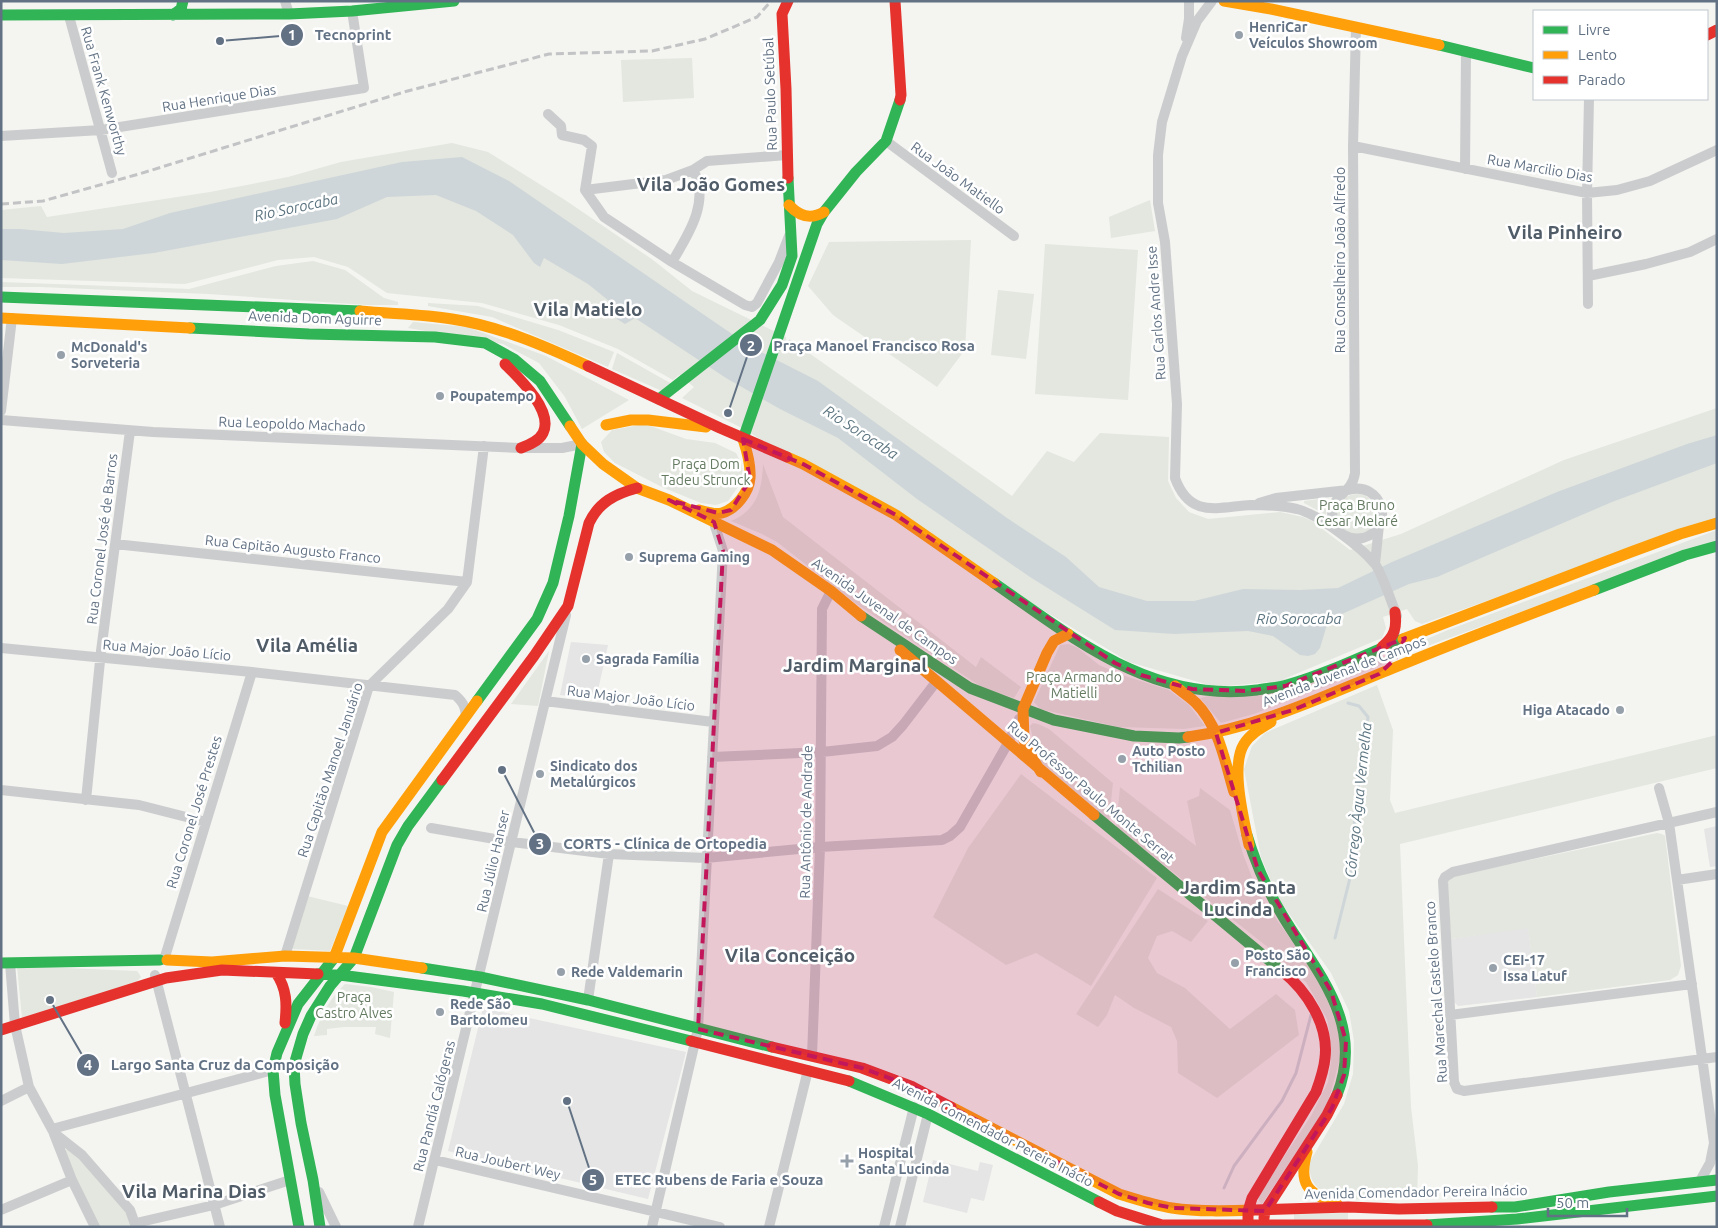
<svg xmlns="http://www.w3.org/2000/svg" width="1718" height="1228" font-family="Ubuntu,sans-serif">
<style>
.built{fill:#e4e5e4}
.green{fill:#e3e7df}
.water{fill:#cfd6d9}
.lines{fill:none;stroke-linecap:round;stroke-linejoin:round}
.stream{stroke:#cfd6d9;stroke-width:3}
.street{stroke:#cbcccd;stroke-width:10}
.fast{stroke:#30b455;stroke-width:11}
.slow{stroke:#ff9f0a;stroke-width:11}
.jam{stroke:#e5322d;stroke-width:11}
.rail{stroke:#c2c3c4;stroke-width:3;stroke-dasharray:8 4;stroke-linecap:butt}
.marked{fill:#c2185b;fill-opacity:0.2;stroke:#c2185b;stroke-width:4;stroke-dasharray:10 6;stroke-linejoin:round}
.poi-dot{fill:#95a0aa;stroke:#fff;stroke-width:2}
.labels{text-anchor:middle;dominant-baseline:central;stroke-width:5;stroke-linejoin:round;paint-order:stroke}
.poi-label{font-size:14px;font-weight:bold;fill:#627284;stroke:#fff;text-anchor:start}
.street-label{font-size:14px;fill:#627284;stroke:#fff}
.park-label{font-size:14px;fill:#647a61;stroke:#fff}
.water-label{font-size:15px;font-style:italic;fill:#5d7581;stroke:#fff}
.district-label{font-size:19px;font-weight:bold;fill:#505c68;stroke:#fff}
.leader{fill:none;stroke:#627284;stroke-width:2}
.callout-dot{fill:#627284;stroke:#fff;stroke-width:2}
.mark-label{font-size:15px;text-anchor:middle;font-weight:bold;fill:#fff}
.callout-label{font-size:15px;text-anchor:middle;font-weight:bold;fill:#627284;stroke:#fff;stroke-width:5;stroke-linejoin:round;paint-order:stroke}
</style>
<rect width="100%" height="100%" fill="#f4f4f1"/>
<!-- built -->
<path class="built" d="M571,642L608,645L596,699L560,695Z
M1717,826V866L1710,867L1704,829Z
M1528,927L1537,997L1458,1006L1454,1002L1451,939Z
M483,1008L686,1052L648,1199L448,1151Z
M933,1160L978,1171L980,1162L993,1165L984,1201L971,1198L967,1213L923,1202Z"/>
<!-- green -->
<path class="green" d="M692,58L694,98L623,102L621,60Z
M452,143L488,152L565,200L653,260L692,291L786,337L787,346L789,339L1012,496L1047,451L1074,462L1100,433L1169,437L1168,481L1176,498L1189,512L1208,519L1280,512L1303,517L1312,521L1350,550L1401,534L1564,460L1717,408V518L1422,624L1415,621L1407,609L1383,617L1386,628L1382,638L1279,681L1216,687L1129,662L742,428L682,398L694,387L679,375L673,380L618,349L559,325L482,303L387,293L348,267L314,257L278,260L185,284L1,278V210L41,206L47,217L210,192L288,177L341,162Z
M1150,200L1155,231L1111,238L1109,217Z
M971,240L965,350L937,387L833,315L808,286L829,242Z
M1045,244L1138,250L1128,400L1035,394Z
M313,261L345,270L384,298L398,302V305H367L209,294L40,287H1V282L189,289L276,266Z
M998,290L1034,294L1026,359L991,355Z
M428,303L478,306L558,330L614,352L608,367L492,317L428,306Z
M413,322L467,327L546,356L629,400L582,429L565,397L539,363L503,344L408,328Z
M617,353L672,384L662,391L612,369Z
M645,424L686,439L715,443L736,453L742,465L743,480L728,501L716,505L701,503L664,488L615,463L604,452L601,442L612,430Z
M763,464L783,517L976,667L981,657L1021,687L1014,698L983,688L855,603L777,542L762,534L731,521C757,510 762,490 763,464Z
M1337 514a20 20 0 1 1 40 0a20 20 0 1 1-40 0Z
M1327,498L1326,515L1304,503V501Z
M1717,530V540L1400,656L1403,649L1448,630Z
M1069,644L1078,648L1099,665L1122,675L1169,690L1189,705L1205,726L1184,729L1118,727L1040,709L1034,702L1060,645Z
M549,651L538,706L511,704Z
M1387,656V659L1383,664L1374,668L1254,714L1221,723L1200,698Z
M1377,685L1393,730L1390,800L1395,813L1717,735V768L1400,844L1411,1107L1418,1166L1417,1198C1393,1199 1335,1205 1318,1188C1311,1181 1309,1172 1309,1163L1344,1104L1353,1074L1354,1041L1349,1011L1331,973L1278,898L1261,857L1244,769L1252,746L1265,733Z
M1033,723L1038,724L1049,729L1113,783L1109,821L1038,760L1030,726Z
M1021,774L1157,878L1091,986L1036,953L1006,965L933,917L968,848Z
M1120,787L1196,846L1187,801L1199,796L1200,788L1230,810L1243,854L1258,893L1296,947L1324,991L1341,1037L1340,1059L1327,1106L1262,1204L1259,1201L1258,1196L1311,1116L1328,1082L1331,1061V1041L1327,1019L1306,982L1265,945L1116,827Z
M1657,833L1662,834L1665,836L1681,966L1678,975L1670,980L1537,997L1528,928L1451,939L1447,885L1448,881L1454,876Z
M1158,889L1208,921L1191,942L1172,931L1157,936L1148,958L1157,973L1185,988L1230,1029L1276,994L1295,1010L1299,1035L1217,1098L1178,1073L1177,1041L1171,1027L1134,1008L1115,995L1107,1015L1098,1027L1076,1014Z
M307,896L348,906L330,951L293,949L292,946Z
M17,966L137,971L141,977L136,982L22,1018Z
M345,984L371,987L394,992L390,1038L375,1034L376,1027H344L327,1029V1035L314,1036C320,1017 330,998 345,984Z
M70,1149L128,1212L132,1227H99L64,1150Z
M1348,1213V1220H1294V1214Z"/>
<!-- water -->
<path class="water" d="M462,157L509,181L751,347L818,381L1007,518L1066,557L1099,587L1147,601H1194L1243,589L1300,590L1338,588L1392,562L1557,492L1687,444L1717,435V463L1612,502L1437,577L1409,584L1333,618L1326,628L1320,648L1315,654L1308,656L1300,655L1273,636L1248,631L1174,634L1115,630L1030,577L917,499L838,438L780,409L726,378L635,318L625,324L617,319L614,305L588,284L544,258L540,267L534,263L513,235L476,211L436,195L387,197L337,219L154,253L62,264L1,260V229H20L64,233L123,229L170,213L402,162Z"/>
<g class="lines">
<!-- stream -->
<path class="stream" d="M1335,938L1352,870L1355,810L1368,717L1359,706L1348,703
M1224,1188L1234,1166L1282,1101L1296,1073L1311,1015"/>
<!-- street -->
<path class="street" d="M285,1L289,14
M1212,1L1197,21L1182,56L1162,122L1158,155V203L1165,242L1177,404L1175,478C1190,519 1218,507 1251,505C1266,505 1283,506 1297,509C1318,514 1361,547 1375,564C1382,573 1392,604 1397,616
M69,16L112,173
M1186,38L1189,19V1
M548,114L561,126L562,135L584,140L592,146L585,190
M1,136L101,130L364,88L352,11
M886,141L1014,236
M1353,146L1587,193L1617,190L1650,181L1717,150
M1465,169L1466,51
M585,190L604,217L672,262L745,305L752,307L757,303L779,262L789,236
M585,190L666,180L693,170L707,161L787,155
M672,262C688,235 711,201 693,170
M1588,276L1646,264L1690,252L1717,239
M1588,304L1587,193L1589,99
M1,411L12,318
M1,420L153,432L521,448H562L582,444
M1259,503L1276,498L1348,490C1383,480 1396,529 1363,538C1357,539 1349,538 1344,535C1336,531 1332,520 1332,512C1334,493 1352,494 1355,473L1353,146L1356,28
M115,544L467,582
M1375,564L1379,525
M1,648L252,672L455,695C463,702 465,706 466,716
M545,701L713,722
M712,757L822,752L877,746L892,737L903,725L936,682
M1659,788L1669,823L1714,1143
M1,790L139,805L206,822
M86,800L101,651L130,431
M1717,812L1453,872L1445,877L1443,881L1454,1082L1457,1089L1464,1091L1717,1057
M431,828L512,842L609,854L706,858L820,847L942,840L950,836L960,827L1008,743L1019,719
M1677,880L1717,874
M285,956L369,686L448,609L467,582L484,446
M164,960L252,672
M10,963L15,1025L29,1087L54,1133L82,1155L130,1210L136,1227
M155,975L220,1227
M588,1000L609,854
M1450,1015L1692,984
M812,1056L820,847L822,609L831,591
M1,1101L29,1087
M52,1129L273,1070
M54,1134L72,1180L95,1227
M435,1160L720,1227
M1700,1181L1710,1163L1714,1143L1716,1148
M319,1192L336,1227
M1,1210L72,1180
M136,1223L214,1205L290,1180
M418,1227L566,615
M652,1227L698,1029L723,551L714,523
M769,1227L808,1070
M884,1227L914,1107
M900,1227L928,1114"/>
<!-- fast -->
<path class="fast" d="M1,15L289,14L352,11L454,1
M173,15L181,9L183,1
M1439,45L1534,68
M1,297L360,311
M190,328L309,334L435,337L485,343L514,359L540,381L570,426
M659,399L760,320L782,285L792,256L788,178
M743,439L817,224L824,212L856,172L886,141L900,100
M994,583C1075,639 1151,703 1257,690C1266,688 1277,688 1287,685C1326,674 1365,655 1403,639
M1594,590L1685,555L1717,546
M861,616L970,688L1054,720L1134,736L1179,738L1188,737
M477,701L537,619L553,583L569,516L582,444
M1094,815L1282,971
M1247,835C1256,865 1268,892 1284,918C1318,974 1365,1024 1337,1095
M1,963L160,960
M422,968L480,977L588,1000L772,1047
M318,974L340,975L463,991L542,1004L691,1041
M849,1081L928,1114L1099,1202
M1492,1207H1515L1609,1192L1717,1180
M1427,1225L1517,1219L1717,1196
M299,1227L275,1095L273,1070L277,1053L298,1004L334,958
M320,1227L313,1180L301,1123L295,1084L294,1065L303,1034L311,1016L330,986L354,958L397,845L408,826L442,780"/>
<!-- slow -->
<path class="slow" d="M1224,1L1271,9L1439,45
M789,205C799,216 810,220 824,212
M360,311C390,314 422,314 452,319C499,326 545,346 588,366
M1,318L190,328
M606,425L631,420H648L706,427
M570,426L582,444L603,464L637,488L669,500L772,550L831,591L861,616
M787,457L803,464L896,515L994,583
M699,510C706,512 715,515 722,513C736,509 749,492 750,478C751,465 747,451 743,439
M1403,639L1631,552L1680,534L1717,523
M900,650L1094,815
M1175,686C1182,692 1190,697 1196,703C1219,726 1225,762 1234,792
M1188,737C1262,727 1328,694 1396,667C1461,640 1528,615 1594,590
M1041,772L1028,751L1024,740L1023,709L1047,653L1054,641L1068,634
M1249,845C1244,820 1230,766 1244,744C1250,734 1261,728 1271,722
M334,958L382,832L477,701
M167,960L212,962L285,956L354,958L422,968
M951,1107L1119,1194C1136,1199 1154,1205 1172,1208C1198,1212 1227,1211 1253,1210
M1307,1152C1298,1183 1307,1194 1337,1204"/>
<!-- jam -->
<path class="jam" d="M895,1L901,95L900,100
M1707,35L1717,30
M788,178L786,89L782,14L788,1
M505,364C519,378 554,411 543,433C539,441 529,445 521,448
M588,366L720,428L787,457
M1382,647C1395,636 1397,628 1395,612
M442,780L534,656L568,606L589,523C599,502 615,494 637,488
M276,973C287,989 287,1004 285,1023
M1,1030L166,978L222,970L318,974
M691,1041L849,1081
M772,1047L862,1068L913,1087L951,1107
M1099,1202L1117,1211L1162,1225H1427
M1253,1210L1348,1207L1399,1209L1492,1207
M1264,1218L1265,1211L1327,1115L1337,1095
M1248,1219V1211L1252,1198L1316,1092C1320,1081 1324,1070 1325,1058C1329,1025 1307,991 1282,971"/>
<!-- rail -->
<path class="rail" d="M1,204L43,201L139,174L404,92L549,54L652,51L705,39L757,17L771,1"/>
</g>
<!-- marked area -->
<path class="marked" d="M743,439L803,464L896,515L1115,663L1141,675L1192,689L1246,691L1285,686L1405,638L1395,659L1379,674L1293,710L1216,733L1258,870L1331,991L1346,1041L1344,1075L1332,1108L1265,1211L1173,1208L1148,1203L1119,1194L913,1087L862,1068L698,1029L723,551L714,522L669,500L718,513L731,510L750,480Z"/>
<!-- markers -->
<g class="poi-dot">
<circle cx="1239" cy="35" r="5"/>
<circle cx="61" cy="355" r="5"/>
<circle cx="440" cy="396" r="5"/>
<circle cx="629" cy="557" r="5"/>
<circle cx="586" cy="659" r="5"/>
<circle cx="1620" cy="710" r="5"/>
<circle cx="1122" cy="759" r="5"/>
<circle cx="540" cy="774" r="5"/>
<circle cx="1235" cy="963" r="5"/>
<circle cx="1493" cy="968" r="5"/>
<circle cx="561" cy="972" r="5"/>
<circle cx="440" cy="1012" r="5"/>
<path d="M844.5 1153.5h5v5h5v5h-5v5h-5v-5h-5v-5h5z"/>
</g>
<g class="labels">
<!-- poi labels -->
<g class="poi-label">
<text x="1249" y="27">HenriCar<tspan x="1249" dy="16">Veículos Showroom</tspan></text>
<text x="71" y="347">McDonald's<tspan x="71" dy="16">Sorveteria</tspan></text>
<text x="450" y="396">Poupatempo</text>
<text x="639" y="557">Suprema Gaming</text>
<text x="596" y="659">Sagrada Família</text>
<text x="1610" y="710" text-anchor="end">Higa Atacado</text>
<text x="1132" y="751">Auto Posto<tspan x="1132" dy="16">Tchilian</tspan></text>
<text x="550" y="766">Sindicato dos<tspan x="550" dy="16">Metalúrgicos</tspan></text>
<text x="1245" y="955">Posto São<tspan x="1245" dy="16">Francisco</tspan></text>
<text x="1503" y="960">CEI-17<tspan x="1503" dy="16">Issa Latuf</tspan></text>
<text x="571" y="972">Rede Valdemarin</text>
<text x="450" y="1004">Rede São<tspan x="450" dy="16">Bartolomeu</tspan></text>
<text x="858" y="1153">Hospital<tspan x="858" dy="16">Santa Lucinda</tspan></text>
</g>
<!-- street labels -->
<g class="street-label">
<text transform="translate(104 91) rotate(74)">Rua Frank Kenworthy</text>
<text transform="translate(770 94) rotate(-92)">Rua Paulo Setúbal</text>
<text transform="translate(219 98) rotate(-9)">Rua Henrique Dias</text>
<text transform="translate(1540 168) rotate(10)">Rua Marcilio Dias</text>
<text transform="translate(958 178) rotate(36)">Rua João Matiello</text>
<text transform="translate(1340 260) rotate(-90)">Rua Conselheiro João Alfredo</text>
<text transform="translate(1156 313) rotate(-94)">Rua Carlos Andre Isse</text>
<text transform="translate(315 318) rotate(2)">Avenida Dom Aguirre</text>
<text transform="translate(292 424) rotate(2)">Rua Leopoldo Machado</text>
<text transform="translate(102 539) rotate(-83)">Rua Coronel José de Barros</text>
<text transform="translate(293 549) rotate(6)">Rua Capitão Augusto Franco</text>
<text transform="translate(885 611) rotate(35)">Avenida Juvenal de Campos</text>
<text transform="translate(167 650) rotate(5)">Rua Major João Lício</text>
<text transform="translate(1344 671) rotate(-21)">Avenida Juvenal de Campos</text>
<text transform="translate(631 698) rotate(7)">Rua Major João Lício</text>
<text transform="translate(330 770) rotate(-72)">Rua Capitão Manoel Januário</text>
<text transform="translate(1091 792) rotate(40)">Rua Professor Paulo Monte Serrat</text>
<text transform="translate(194 812) rotate(-73)">Rua Coronel José Prestes</text>
<text transform="translate(806 822) rotate(-89)">Rua Antônio de Andrade</text>
<text transform="translate(493 861) rotate(-77)">Rua Júlio Hanser</text>
<text transform="translate(1436 992) rotate(-94)">Rua Marechal Castelo Branco</text>
<text transform="translate(434 1106) rotate(-76)">Rua Pandiá Calógeras</text>
<text transform="translate(993 1132) rotate(27)">Avenida Comendador Pereira Inácio</text>
<text transform="translate(508 1163) rotate(13)">Rua Joubert Wey</text>
<text transform="translate(1416 1192) rotate(-1)">Avenida Comendador Pereira Inácio</text>
</g>
<!-- park labels -->
<g class="park-label">
<text x="706" y="464">Praça Dom<tspan x="706" dy="16">Tadeu Strunck</tspan></text>
<text x="1357" y="505">Praça Bruno<tspan x="1357" dy="16">Cesar Melaré</tspan></text>
<text x="1074" y="677">Praça Armando<tspan x="1074" dy="16">Matielli</tspan></text>
<text x="354" y="997">Praça<tspan x="354" dy="16">Castro Alves</tspan></text>
</g>
<!-- water labels -->
<g class="water-label">
<text transform="translate(296 207) rotate(-12)">Rio Sorocaba</text>
<text transform="translate(861 432) rotate(33)">Rio Sorocaba</text>
<text x="1299" y="618">Rio Sorocaba</text>
<text transform="translate(1358 800) rotate(-84)">Córrego Àgua Vermelha</text>
</g>
<!-- district labels -->
<g class="district-label">
<text x="711" y="184">Vila João Gomes</text>
<text x="1565" y="232">Vila Pinheiro</text>
<text x="588" y="309">Vila Matielo</text>
<text x="307" y="645">Vila Amélia</text>
<text x="855" y="665">Jardim Marginal</text>
<text x="1238" y="887">Jardim Santa<tspan x="1238" dy="22">Lucinda</tspan></text>
<text x="790" y="955">Vila Conceição</text>
<text x="194" y="1191">Vila Marina Dias</text>
</g>
</g>
<!-- callouts -->
<path class="leader" d="M220 41L292 35M728 413L751 345M502 770L540 844M50 1000L88 1065M567 1101L593 1180"/>
<g class="callout-dot">
<circle cx="220" cy="41" r="5"/>
<circle cx="728" cy="413" r="5"/>
<circle cx="502" cy="770" r="5"/>
<circle cx="50" cy="1000" r="5"/>
<circle cx="567" cy="1101" r="5"/>
<circle cx="292" cy="35" r="12"/>
<circle cx="751" cy="345" r="12"/>
<circle cx="540" cy="844" r="12"/>
<circle cx="88" cy="1065" r="12"/>
<circle cx="593" cy="1180" r="12"/>
</g>
<g class="mark-label">
<text x="292" y="40">1</text>
<text x="751" y="351">2</text>
<text x="540" y="849">3</text>
<text x="88" y="1070">4</text>
<text x="593" y="1185">5</text>
</g>
<g class="callout-label">
<text x="353" y="40">Tecnoprint</text>
<text x="874" y="351">Praça Manoel Francisco Rosa</text>
<text x="665" y="849">CORTS - Clínica de Ortopedia</text>
<text x="225" y="1070">Largo Santa Cruz da Composição</text>
<text x="719" y="1185">ETEC Rubens de Faria e Souza</text>
</g>
<!-- border -->
<rect width="1718" height="1228" fill="none" stroke="#627284" stroke-width="5"/>
<!-- legend -->
<rect x="1533" y="10" width="175" height="90" fill="#ffffff" stroke="#c0c7ce"/>
<rect x="1543" y="26" width="25" height="8" fill="#30b455" stroke="#c0c7ce"/>
<text x="1578" y="35" font-size="15" fill="#627284">Livre</text>
<rect x="1543" y="51" width="25" height="8" fill="#ff9f0a" stroke="#c0c7ce"/>
<text x="1578" y="60" font-size="15" fill="#627284">Lento</text>
<rect x="1543" y="76" width="25" height="8" fill="#e5322d" stroke="#c0c7ce"/>
<text x="1578" y="85" font-size="15" fill="#627284">Parado</text>
<!-- scale -->
<path d="M1548 1208v8h79v-8" fill="none" stroke="#627284" stroke-width="2.5"/>
<text x="1556" y="1208" font-size="15" fill="#627284" stroke="#ffffff" stroke-width="4" paint-order="stroke">50 m</text>
</svg>
